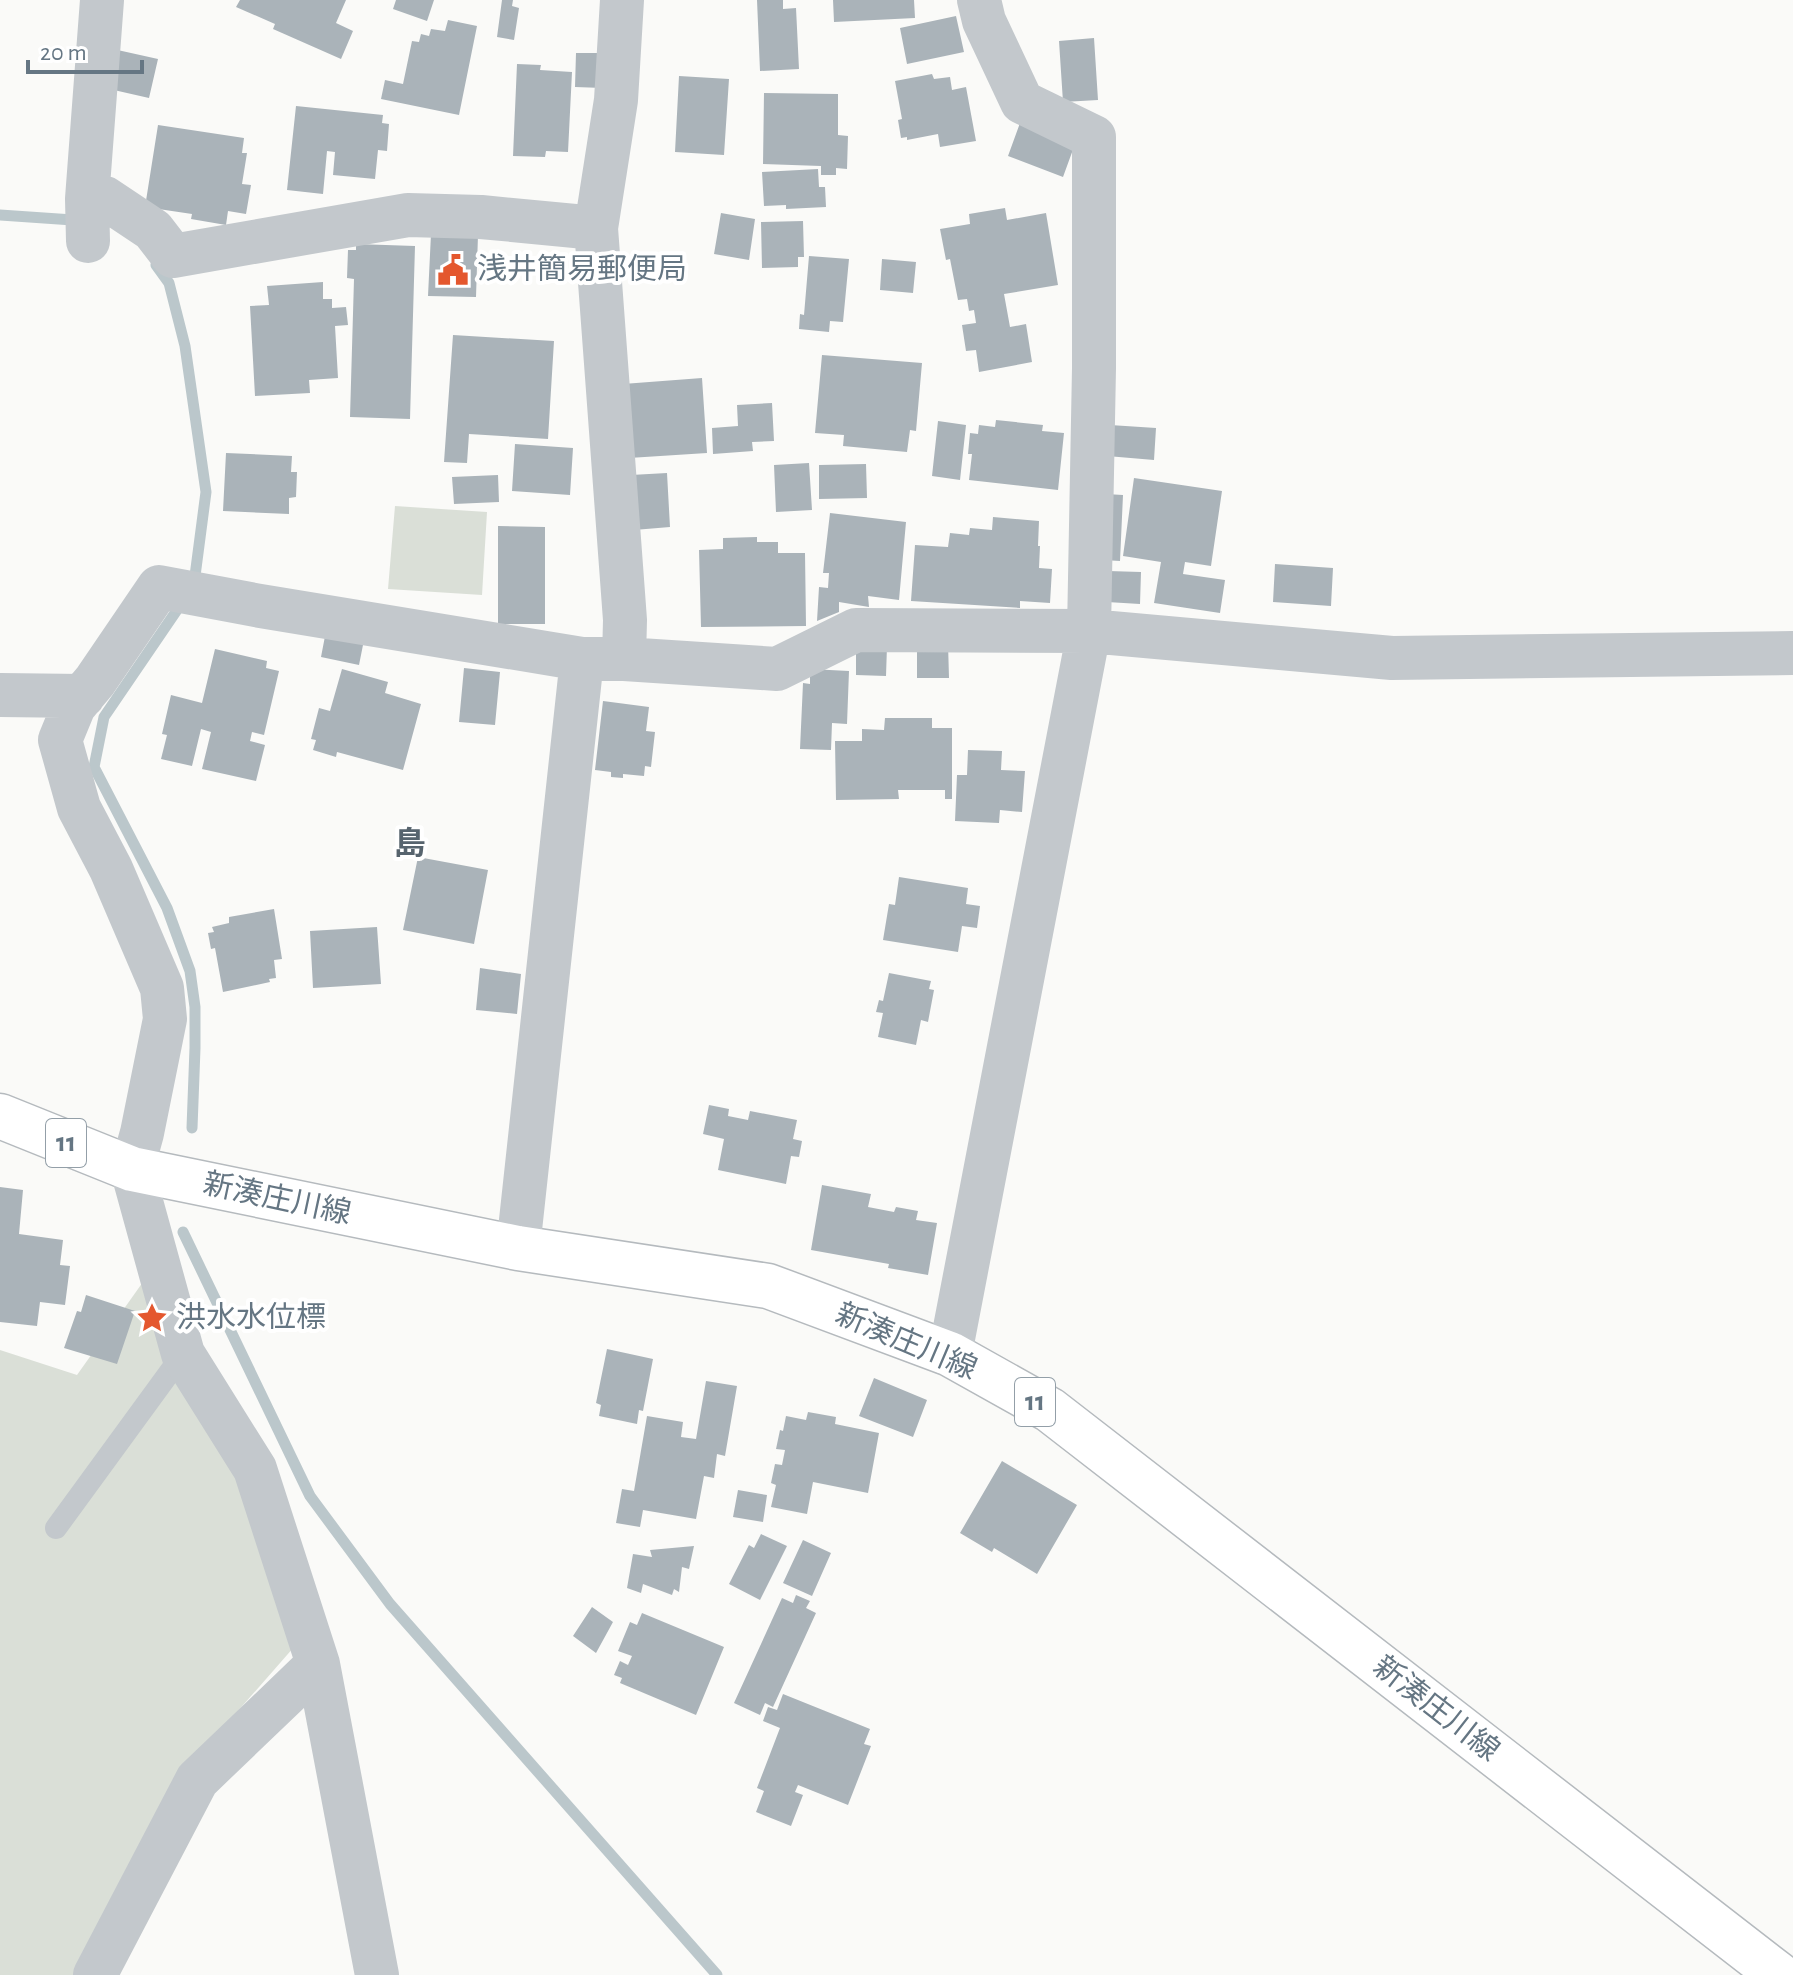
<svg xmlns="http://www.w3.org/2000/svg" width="1793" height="1975" font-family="'Alegreya Sans','Noto Sans JP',sans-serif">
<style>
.green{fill:#dadfd7}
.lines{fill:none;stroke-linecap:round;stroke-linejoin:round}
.stream{stroke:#bbc7cb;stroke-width:11}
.building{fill:#aab3b9}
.primary-casing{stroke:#b5babe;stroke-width:47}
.service{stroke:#c3c8cc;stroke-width:22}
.minor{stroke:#c3c8cc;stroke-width:44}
.primary{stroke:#fff;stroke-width:44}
.labels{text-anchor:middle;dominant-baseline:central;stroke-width:8;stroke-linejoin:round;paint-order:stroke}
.shield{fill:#fff;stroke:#939fa8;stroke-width:2}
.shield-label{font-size:28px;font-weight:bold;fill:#657683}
.poi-label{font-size:30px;fill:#657683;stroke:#fff;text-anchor:start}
.street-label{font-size:30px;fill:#657683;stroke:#fff}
.neighbourhood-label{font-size:32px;font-weight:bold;fill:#57646e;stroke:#fff}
</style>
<rect width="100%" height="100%" fill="#fafaf8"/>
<!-- green -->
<path class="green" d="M395,506L487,512L482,595L388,589Z
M155,1265L322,1615L181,1776L79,1975H0V1350L77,1375Z"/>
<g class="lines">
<!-- stream -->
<path class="stream" d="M0,215L73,220
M156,265L169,283L185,346L206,492L195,576
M177,610L104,717L94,767L167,908L190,971L195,1007V1048L192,1128
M183,1232L310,1496L390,1604L717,1975"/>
</g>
<!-- building -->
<path class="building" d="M240,0H346L336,23L353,31L341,59L273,29L275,24L236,7Z
M396,0H434L427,21L393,9Z
M502,0H513L512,6L519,8L514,40L497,37Z
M757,0H783V9L796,8L799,69L760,71Z
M833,0H914L915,18L834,22Z
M956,16L964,52L907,64L900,28Z
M448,20L477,26L459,115L381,99L385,80L403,84L412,41L419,42L421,34L429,36L431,29L445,31Z
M1094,38L1098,100L1063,102L1059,41Z
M113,49L158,59L149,98L105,88Z
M576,53H604L603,88L575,87Z
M517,64L541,65L540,70L572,72L568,152L546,151L545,157L513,156Z
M932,74L934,79L950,77L952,90L966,87L976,141L940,147L938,134L907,140V137L901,138L898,120L902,119L895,81Z
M679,76L729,79L724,155L675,152Z
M764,93L838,94V135L848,136L847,169L836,168V175H821V166L763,164Z
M296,106L383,115L382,123L389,124L387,151L378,150L375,179L333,175L335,152L327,151L323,194L287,190Z
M1020,123L1075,144L1063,177L1008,156Z
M158,125L244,138L242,153H247L242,184L251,185L246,214L228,211L226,225L191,219L192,214L145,207Z
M818,169L819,187H825L826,207L786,209V205L764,206L762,172Z
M1005,208L1007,220L1046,213L1058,285L1004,294L1010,327L1026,324L1032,362L979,372L976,350L966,351L962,325L976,323L974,310L969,311L967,299L958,300L950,259L946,260L940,229L970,224L969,214Z
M721,213L755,219L749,260L714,254Z
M803,221L804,257H798V267L762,268L761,222Z
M431,234L478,235L476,297L428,296Z
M356,244L415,246L410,419L350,417L354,279L347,278L348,250H356Z
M809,256L849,259L843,322L830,321L829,332L799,329L800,314L804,315Z
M882,259L916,262L913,293L880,290Z
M323,282V299H332V308L346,307L348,325L335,326L338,378L309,380L310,393L255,396L250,306L269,305L267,286Z
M453,335L554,341L548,439L469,434L467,463L444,462Z
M822,355L922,363L916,431L910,430L907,452L843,446L844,435L815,433Z
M702,378L707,453L629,458L623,384Z
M772,403L774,441L752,442L753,451L713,454L712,428L738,426L737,405Z
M996,420L1043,425L1042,431L1064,433L1058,490L969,480L972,454H968L970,433L978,434L979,425L995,427Z
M938,421L966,425L960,480L932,476Z
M1110,425L1156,428L1154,460L1107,456Z
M515,444L573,448L570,495L512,491Z
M226,453L292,456L291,472H297L296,497L289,498V514L223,511Z
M809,463L812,510L776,512L774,465Z
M866,464L867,498L819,499V465Z
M667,473L670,527L634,530L631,475Z
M498,475L499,502L454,504L452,477Z
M1134,478L1222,491L1211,566L1185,562L1183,574L1225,580L1220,613L1154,603L1161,562L1123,556Z
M1106,494L1123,495L1120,561L1103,560Z
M830,513L906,522L899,600L868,596L869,607L839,602V612L817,621L819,587L828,588L829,573H823Z
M993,517L1039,521L1038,546H1040L1039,568L1052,569L1050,603L1020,601V608L911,601L915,545L948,547L950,533L969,535L970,528L992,530Z
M498,526L545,527V624H498Z
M757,537V542H778V553H805L806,626L701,627L699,550L723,549V538Z
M1275,564L1333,568L1331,606L1273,602Z
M1108,571L1141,572L1140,604L1107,602Z
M326,631L364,640L359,665L321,657Z
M917,642L948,643L949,678H917Z
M856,645L887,646L886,676L856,675Z
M215,649L267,661L266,668L279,671L264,735L252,732L250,741L265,745L256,781L202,769L211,732L201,729L192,766L161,759L167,735L162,734L171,695L202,703Z
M464,668L500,672L495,725L459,722Z
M342,669L388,682L385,693L421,704L403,770L337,752L336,757L313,750L316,740L311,739L319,708L330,711Z
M810,669L849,671L847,724L832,723L831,750L800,749L803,683L810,684Z
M603,701L649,707L646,731L655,732L651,767L645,766L644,776L623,774V778L611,777V772L595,770Z
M885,718H932V728H952V799H945V790H898L899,799L836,800L835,741H862V729L884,730Z
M968,750L1002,751L1001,770L1025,771L1022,812L1000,810L999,823L955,821L957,775H967Z
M418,857L488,870L474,944L403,930Z
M899,877L968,888L966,904L980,906L977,928L962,926L958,952L883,940L889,904L895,905Z
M274,909L282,959L274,960L276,978L269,979L270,982L223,992L215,948L211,949L208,933L214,932L212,927L229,923V917Z
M377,927L381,984L313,988L310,931Z
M480,968L521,974L517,1014L476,1010Z
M889,973L931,981L929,989L934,990L928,1022L921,1020L916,1045L878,1037L883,1013L876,1012L879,1000L883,1001Z
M709,1105L729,1109L728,1116L748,1120L750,1111L797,1120L793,1139L802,1141L799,1157L791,1156L786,1184L718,1170L724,1139L703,1134Z
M822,1185L871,1194L868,1207L894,1212L896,1207L918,1211L916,1220L937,1223L928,1275L888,1268L889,1264L811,1250Z
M0,1187L23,1190L19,1234L63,1240L60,1265L70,1266L65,1305L40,1302L37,1326L0,1322Z
M86,1295L135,1311L117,1364L64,1348L77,1311L81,1312Z
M607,1349L653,1359L643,1411L639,1410L637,1424L599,1416L601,1405L596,1403Z
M874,1378L927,1400L913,1437L859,1416Z
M706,1381L737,1386L725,1456L717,1454L714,1478L704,1476L696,1519L643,1510L640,1527L616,1523L622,1489L634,1491L647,1416L683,1422L681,1437L696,1439Z
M808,1412L836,1417L835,1424L879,1433L868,1493L813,1482L807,1514L771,1507L776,1485L771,1483L775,1464L782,1465L785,1450L776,1449L780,1430L783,1431L786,1416L806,1420Z
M1002,1461L1077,1505L1037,1574L994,1548L992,1552L960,1533Z
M738,1490L767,1495L763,1522L733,1517Z
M761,1534L787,1546L760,1600L729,1584L749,1545L754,1548Z
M803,1540L831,1553L812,1596L783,1583Z
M694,1546L689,1569L682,1567L679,1592L674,1589L672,1595L643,1584L641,1593L627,1588L633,1554L652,1557L650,1550Z
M796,1595L810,1601L806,1608L816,1613L773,1707L765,1703L760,1715L734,1703L782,1598L793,1603Z
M592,1607L613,1622L596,1653L573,1636Z
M642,1613L724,1647L696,1715L620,1683L622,1678L614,1675L620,1661L628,1665L632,1656L618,1651L630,1622L637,1625Z
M783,1694L870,1729L864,1744L871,1746L848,1805L798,1785L795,1792L803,1795L791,1826L756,1812L764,1791L757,1788L780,1728L763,1721L768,1707L777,1710Z"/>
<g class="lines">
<defs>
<path id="primary" d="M0,1116L132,1169L518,1248L768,1286L950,1354L1050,1410L1779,1975"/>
</defs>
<!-- primary casing -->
<use href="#primary" class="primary-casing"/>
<!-- service -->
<path class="service" d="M56,1528L183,1354"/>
<!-- minor -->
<path class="minor" d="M622,0L616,100L596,228L625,620L624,659
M87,199L102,0
M88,241L87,199L105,198L153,230L173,256L408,215L481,217L596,228
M0,695L83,696
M518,1248L582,659
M950,1354L1089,631L1094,368V137L1022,102L984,21L979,0
M95,1975L197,1780L318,1664
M377,1975L318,1664L255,1469L183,1354L132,1169L142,1133L165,1019L162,988L111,869L79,808L60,740L74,706L95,681L159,587L255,605L582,659H624L777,669L856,630L1089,631L1392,658L1793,653"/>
<!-- primary -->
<use href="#primary" class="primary"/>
</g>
<!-- icons -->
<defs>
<symbol id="civic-bare" viewBox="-9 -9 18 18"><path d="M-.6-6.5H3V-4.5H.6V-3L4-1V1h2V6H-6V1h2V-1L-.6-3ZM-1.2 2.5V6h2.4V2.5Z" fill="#e4572e" stroke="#fff" stroke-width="2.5" paint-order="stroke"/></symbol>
<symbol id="sight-bare" viewBox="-9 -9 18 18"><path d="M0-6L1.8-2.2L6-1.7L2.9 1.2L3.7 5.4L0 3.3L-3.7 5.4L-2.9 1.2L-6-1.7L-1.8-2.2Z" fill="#e4572e" stroke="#fff" stroke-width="2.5" paint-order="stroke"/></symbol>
</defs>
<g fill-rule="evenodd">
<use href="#civic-bare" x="431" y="248" width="44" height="44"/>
<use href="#sight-bare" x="130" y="1296" width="44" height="44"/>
</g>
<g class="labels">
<!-- shield labels -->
<g class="shield">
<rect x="46" y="1119" width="40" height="48" rx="6"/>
<rect x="1015" y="1378" width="40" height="48" rx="6"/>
</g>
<g class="shield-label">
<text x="66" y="1143">11</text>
<text x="1035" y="1402">11</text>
</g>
<!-- poi labels -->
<g class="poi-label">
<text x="477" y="270">浅井簡易郵便局</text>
<text x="176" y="1318">洪水水位標</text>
</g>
<!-- street labels -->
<g class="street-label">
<text transform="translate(277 1199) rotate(12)">新湊庄川線</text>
<text transform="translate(906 1342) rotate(23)">新湊庄川線</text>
<text transform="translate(1436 1709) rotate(38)">新湊庄川線</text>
</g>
<!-- neighbourhood labels -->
<g class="neighbourhood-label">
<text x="410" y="844">島</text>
</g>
</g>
<!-- scale -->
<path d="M28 60v12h114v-12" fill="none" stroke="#657683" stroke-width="4"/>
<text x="40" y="60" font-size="24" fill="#657683" stroke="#ffffff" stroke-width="6" paint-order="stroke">20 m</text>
</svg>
